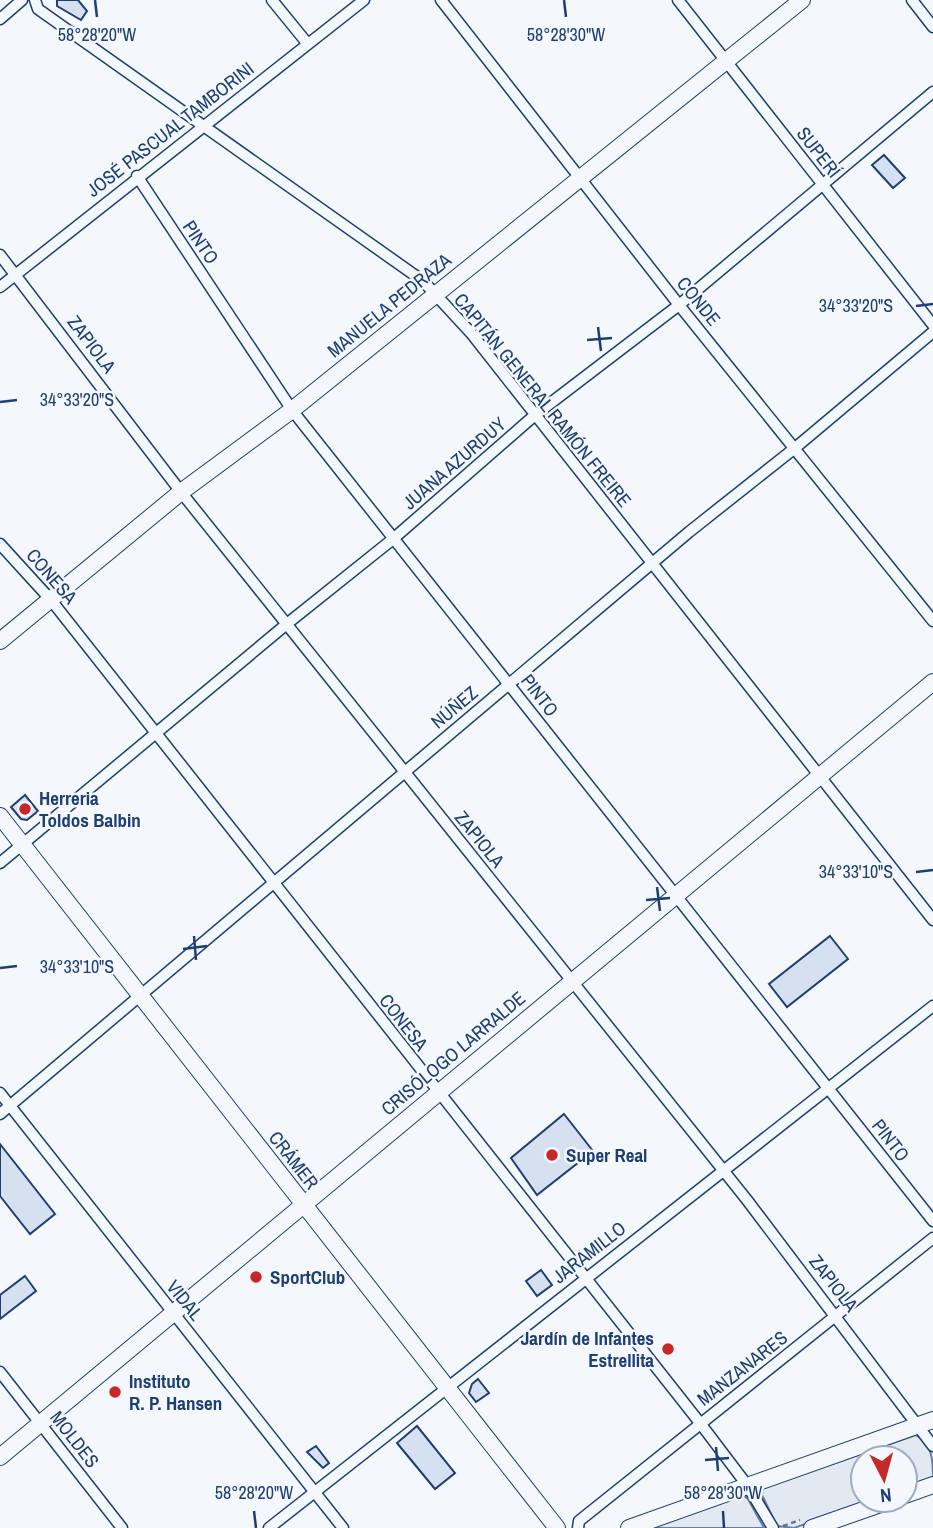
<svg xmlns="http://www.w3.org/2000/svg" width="933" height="1528" font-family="'Archivo Narrow',sans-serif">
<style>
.green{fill:#e3e9f0;stroke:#687fa3;stroke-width:2}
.building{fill:#d5e0f0;stroke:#1d3f73;stroke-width:2}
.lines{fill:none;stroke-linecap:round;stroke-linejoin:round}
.street-casing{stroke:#1d3f73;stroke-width:13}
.secondary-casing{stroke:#1d3f73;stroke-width:18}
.path{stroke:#5e769c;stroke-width:2.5;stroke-dasharray:5 3.5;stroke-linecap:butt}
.street{stroke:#f4f7fb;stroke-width:10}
.secondary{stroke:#f4f7fb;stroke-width:16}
.ticks{fill:none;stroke:#1d3f73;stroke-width:2.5}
.poi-dot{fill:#c62828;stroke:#f4f7fb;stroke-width:2.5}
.labels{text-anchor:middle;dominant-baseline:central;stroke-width:5;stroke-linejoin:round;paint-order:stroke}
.street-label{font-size:19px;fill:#1d3f73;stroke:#f4f7fb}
.poi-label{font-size:19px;font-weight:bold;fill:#1d3f73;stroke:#f4f7fb;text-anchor:start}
.ticks-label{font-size:18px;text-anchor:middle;fill:#1d3f73;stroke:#f4f7fb;stroke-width:5;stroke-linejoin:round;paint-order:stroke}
</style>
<rect width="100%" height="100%" fill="#f4f7fb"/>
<!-- green -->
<path class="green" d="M916,1435C933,1444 933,1462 933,1479L905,1489V1458H863V1500H873L794,1528L777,1526L762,1495L763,1488Z
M743,1495L748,1499L764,1528H648Z"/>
<!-- building -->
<path class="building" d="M57,0H78L87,11L81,20L57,6Z
M884,155L905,178L893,188L872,165Z
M25,795L38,811L27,820L21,819L11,807Z
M830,936L848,959L787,1007L769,984Z
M564,1114L593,1151L537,1195L511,1158Z
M0,1144L55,1214L30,1234L0,1196Z
M541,1270L552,1285L537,1296L526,1281Z
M25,1276L36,1291L0,1319V1295Z
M478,1379L489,1393L476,1402L469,1393L472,1384Z
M417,1426L455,1473L435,1489L397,1443Z
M316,1446L329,1463L323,1468L307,1452Z"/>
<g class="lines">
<defs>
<path id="street" d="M35,0L38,9L423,281L471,333L933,920
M272,0L307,43
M441,0L679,305L933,621
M678,0L933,325
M912,0L933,27
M0,19L22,0
M137,176L292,410L933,1221
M0,255L181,492L747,1200L933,1446
M0,287L364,0
M0,544L51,600L700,1423L747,1485L773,1528
M0,863L288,623L393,539L535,415L679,305L933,92
M0,1093L343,1528
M0,1114L689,532L795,448L933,332
M0,1372L122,1528
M269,1528L933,1006
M578,1528L579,1521L933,1238"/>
<path id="secondary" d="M0,641L181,492L292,410L802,0
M0,816L557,1528
M0,1457L933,682
M905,1495L933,1485
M629,1528L933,1420
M812,1528L892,1500"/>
</defs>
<!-- street casing -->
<use href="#street" class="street-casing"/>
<!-- secondary casing -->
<use href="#secondary" class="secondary-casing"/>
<!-- path -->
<path class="path" d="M783,1526L800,1520"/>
<!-- street -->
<use href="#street" class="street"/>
<!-- secondary -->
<use href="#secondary" class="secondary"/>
</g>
<!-- ticks -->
<path class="ticks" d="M95,0L97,17M564,0L566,17M916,306L933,304M598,327L601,351M587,340L612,338M0,402L17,400M916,872L933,870M657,887L660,911M646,900L670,898M194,936L196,960M183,949L207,946M0,968L17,966M716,1447L718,1471M705,1460L729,1458M254,1511L256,1528M723,1511L724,1528"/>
<!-- markers -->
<g class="poi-dot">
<circle cx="25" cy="809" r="7"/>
<circle cx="552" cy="1155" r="7"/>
<circle cx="256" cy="1277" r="7"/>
<circle cx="668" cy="1349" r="7"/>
<circle cx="115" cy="1392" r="7"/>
</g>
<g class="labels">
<!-- street labels -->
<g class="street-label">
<text transform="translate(170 129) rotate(-38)">JOSÉ PASCUAL TAMBORINI</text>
<text transform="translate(819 152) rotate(52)">SUPERÍ</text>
<text transform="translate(201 242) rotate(56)">PINTO</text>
<text transform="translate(699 301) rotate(51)">CONDE</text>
<text transform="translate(389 305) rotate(-39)">MANUELA PEDRAZA</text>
<text transform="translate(92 344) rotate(53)">ZAPIOLA</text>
<text transform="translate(543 400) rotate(51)">CAPITÁN GENERAL RAMÓN FREIRE</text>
<text transform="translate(454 463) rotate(-41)">JUANA AZURDUY</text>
<text transform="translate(52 576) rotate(49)">CONESA</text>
<text transform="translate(540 695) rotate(52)">PINTO</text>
<text transform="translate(454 707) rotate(-40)">NÚÑEZ</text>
<text transform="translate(480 839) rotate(51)">ZAPIOLA</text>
<text transform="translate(404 1022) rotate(52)">CONESA</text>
<text transform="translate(453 1053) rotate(-40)">CRISÓLOGO LARRALDE</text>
<text transform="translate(891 1140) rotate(52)">PINTO</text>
<text transform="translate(294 1160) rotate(52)">CRÁMER</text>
<text transform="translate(589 1252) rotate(-38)">JARAMILLO</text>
<text transform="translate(834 1283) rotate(52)">ZAPIOLA</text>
<text transform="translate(185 1300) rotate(51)">VIDAL</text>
<text transform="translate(742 1368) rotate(-38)">MANZANARES</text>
<text transform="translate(75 1439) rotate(52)">MOLDES</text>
</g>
<!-- poi labels -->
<g class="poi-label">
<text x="39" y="798">Herreria<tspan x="39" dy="22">Toldos Balbin</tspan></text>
<text x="566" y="1155">Super Real</text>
<text x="270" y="1277">SportClub</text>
<text x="654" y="1338" text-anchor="end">Jardín de Infantes<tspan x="654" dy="22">Estrellita</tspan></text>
<text x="129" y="1381">Instituto<tspan x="129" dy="22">R. P. Hansen</tspan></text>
</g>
</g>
<g class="ticks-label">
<text x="97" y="41">58°28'20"W</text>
<text x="566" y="41">58°28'30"W</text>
<text x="856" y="312">34°33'20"S</text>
<text x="77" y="406">34°33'20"S</text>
<text x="856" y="878">34°33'10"S</text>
<text x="77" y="973">34°33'10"S</text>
<text x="254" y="1499">58°28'20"W</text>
<text x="723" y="1499">58°28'30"W</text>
</g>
<!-- north arrow -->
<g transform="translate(884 1479) rotate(174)"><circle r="33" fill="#f4f7fb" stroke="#9eadc5" stroke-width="2"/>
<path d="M0-5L12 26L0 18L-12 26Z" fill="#c62828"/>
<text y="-10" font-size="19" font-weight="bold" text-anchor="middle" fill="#1d3f73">N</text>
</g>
</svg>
